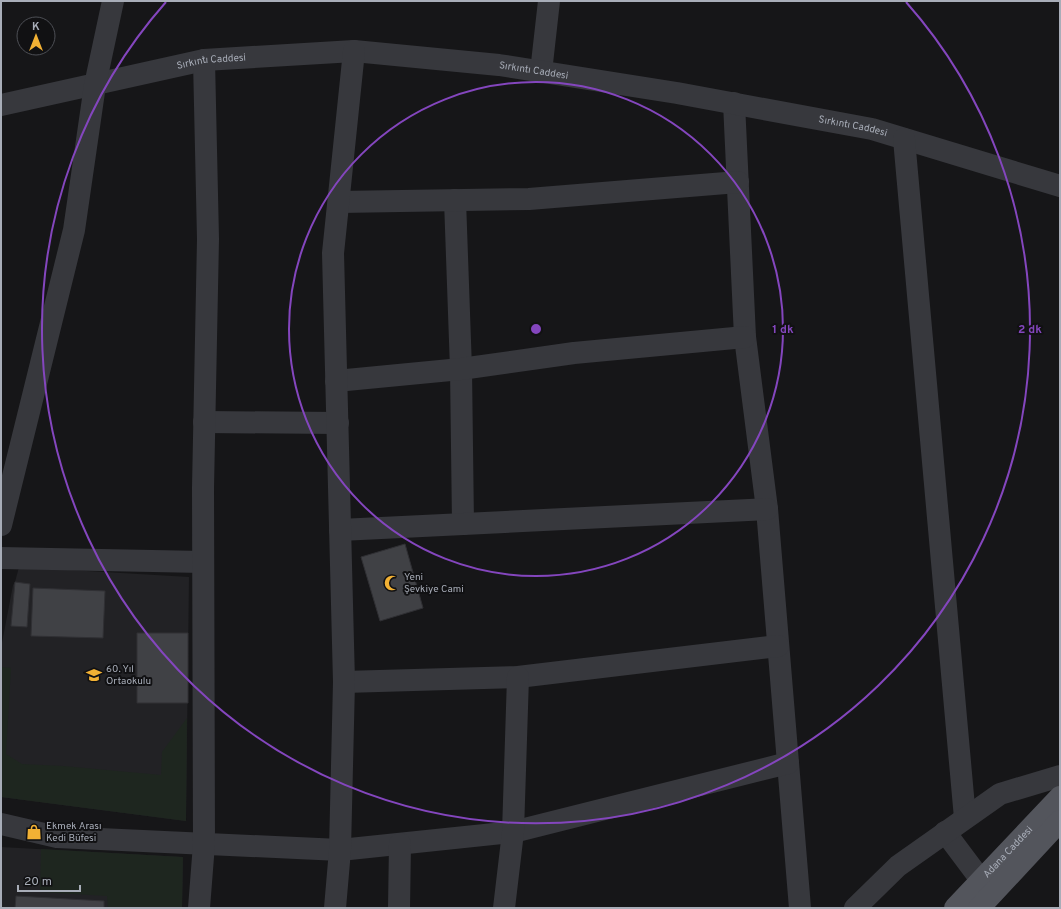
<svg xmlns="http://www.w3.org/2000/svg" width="1061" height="909" font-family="Overpass,sans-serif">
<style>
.built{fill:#222225}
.green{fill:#1e261f}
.building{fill:#404145;stroke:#303034}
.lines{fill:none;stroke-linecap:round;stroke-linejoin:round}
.minor{stroke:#37383d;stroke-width:22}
.major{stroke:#53555c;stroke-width:22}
.ring{fill:none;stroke:#8446be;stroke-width:2}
.labels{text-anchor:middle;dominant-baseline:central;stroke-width:4;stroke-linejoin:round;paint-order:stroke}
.street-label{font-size:10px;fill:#a8adb8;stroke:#111113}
.poi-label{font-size:10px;fill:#a8adb8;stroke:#111113;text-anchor:start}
.centre{fill:#8446be;stroke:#111113;stroke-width:2}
.ring-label{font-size:12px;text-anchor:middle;font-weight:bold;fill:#8446be;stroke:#111113;stroke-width:4;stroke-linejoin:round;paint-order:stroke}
</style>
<rect width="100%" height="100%" fill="#161618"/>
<!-- built -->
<path class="built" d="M19,567L189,577L186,821L1,797V648L13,585L15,582Z
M1,847L183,857L182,908H1Z"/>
<!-- green -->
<path class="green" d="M1,667L11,668L6,754L22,764L63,766L161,775L162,752L187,718L186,821L1,797Z
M41,849L183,857L182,908H108L107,896L40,892Z"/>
<!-- building -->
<path class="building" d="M405,544L423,608L380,621L361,557Z
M15,582L30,584L27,627L11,626Z
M33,588L105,591L103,638L31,636Z
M137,633H188V703H137Z
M16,896L104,901V908H15Z"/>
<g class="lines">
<!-- minor -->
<g class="minor">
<path d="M541,72L549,1"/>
<path d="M734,103L745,337L767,509L800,908"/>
<path id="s1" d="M1,105L204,60L354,51L499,65L677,93L872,129L1060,186"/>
<path d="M904,139L965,818"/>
<path d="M455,200L461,369L463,524"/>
<path d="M339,202L529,199L738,182"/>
<path d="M336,381L461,369L574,353L745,337"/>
<path d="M204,422L338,423"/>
<path d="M1,525L74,230L95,85L113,1"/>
<path d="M340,530L767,509"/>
<path d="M1,558L203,562"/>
<path d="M344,682L518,677L778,646"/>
<path d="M1,824L57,837L340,850L513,832L788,763"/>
<path d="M945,832L981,880"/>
<path d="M199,908L204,844L203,488L208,239L204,60"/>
<path d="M335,908L340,850L344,682L333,253L354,51"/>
<path d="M399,908L400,844"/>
<path d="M504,908L513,832L518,677"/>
<path d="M855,908L898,866L1000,794L1060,776"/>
</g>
<!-- major -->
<g class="major">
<path id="s2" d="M955,908L1060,797"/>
<path d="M979,908L1060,821"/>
</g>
</g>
<!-- distance rings -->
<g class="ring">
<circle cx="536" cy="329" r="247"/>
<path d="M906 2A494 494 0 1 1 166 2"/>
</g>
<!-- icons -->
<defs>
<symbol id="mosque-bare" viewBox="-9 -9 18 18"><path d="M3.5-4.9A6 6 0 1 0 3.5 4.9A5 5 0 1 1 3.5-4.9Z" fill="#f2b134" stroke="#111113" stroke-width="2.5" paint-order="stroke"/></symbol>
<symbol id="school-bare" viewBox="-9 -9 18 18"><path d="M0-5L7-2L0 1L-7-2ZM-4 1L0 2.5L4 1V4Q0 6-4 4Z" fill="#f2b134" stroke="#111113" stroke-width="2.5" paint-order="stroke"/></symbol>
<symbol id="shop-bare" viewBox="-9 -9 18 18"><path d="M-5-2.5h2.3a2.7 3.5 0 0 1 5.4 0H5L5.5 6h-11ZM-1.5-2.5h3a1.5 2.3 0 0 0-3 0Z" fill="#f2b134" stroke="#111113" stroke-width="2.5" paint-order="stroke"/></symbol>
</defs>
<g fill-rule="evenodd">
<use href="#mosque-bare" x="381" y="572" width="22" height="22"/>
<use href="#school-bare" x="83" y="664" width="22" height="22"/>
<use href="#shop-bare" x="23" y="821" width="22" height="22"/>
</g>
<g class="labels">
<!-- street labels -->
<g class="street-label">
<text stroke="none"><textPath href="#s1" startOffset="215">Sırkıntı Caddesi</textPath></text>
<text stroke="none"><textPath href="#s1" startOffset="539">Sırkıntı Caddesi</textPath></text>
<text stroke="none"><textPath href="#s1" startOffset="863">Sırkıntı Caddesi</textPath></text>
<text stroke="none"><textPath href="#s2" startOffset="77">Adana Caddesi</textPath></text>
</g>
<!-- poi labels -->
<g class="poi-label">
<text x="404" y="577">Yeni<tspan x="404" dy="12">Şevkiye Cami</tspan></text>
<text x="106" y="669">60. Yıl<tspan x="106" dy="12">Ortaokulu</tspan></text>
<text x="46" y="826">Ekmek Arası<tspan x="46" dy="12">Kedi Büfesi</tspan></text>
</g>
</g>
<circle cx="536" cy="329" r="6" class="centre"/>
<g class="ring-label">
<text x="783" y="333">1 dk</text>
<text x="1030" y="333">2 dk</text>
</g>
<!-- border -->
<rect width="1061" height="909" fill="none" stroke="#a8adb8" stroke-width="4"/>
<!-- north arrow -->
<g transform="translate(36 36)"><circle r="19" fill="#111113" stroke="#4d4f55"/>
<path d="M0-3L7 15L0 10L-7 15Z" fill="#f2b134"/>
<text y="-6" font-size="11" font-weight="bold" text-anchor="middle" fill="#a8adb8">K</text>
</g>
<!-- scale -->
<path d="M18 885v6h62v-6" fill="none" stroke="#a8adb8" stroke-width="2"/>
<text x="24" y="885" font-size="12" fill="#a8adb8" stroke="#111113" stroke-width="3" paint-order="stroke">20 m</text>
</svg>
